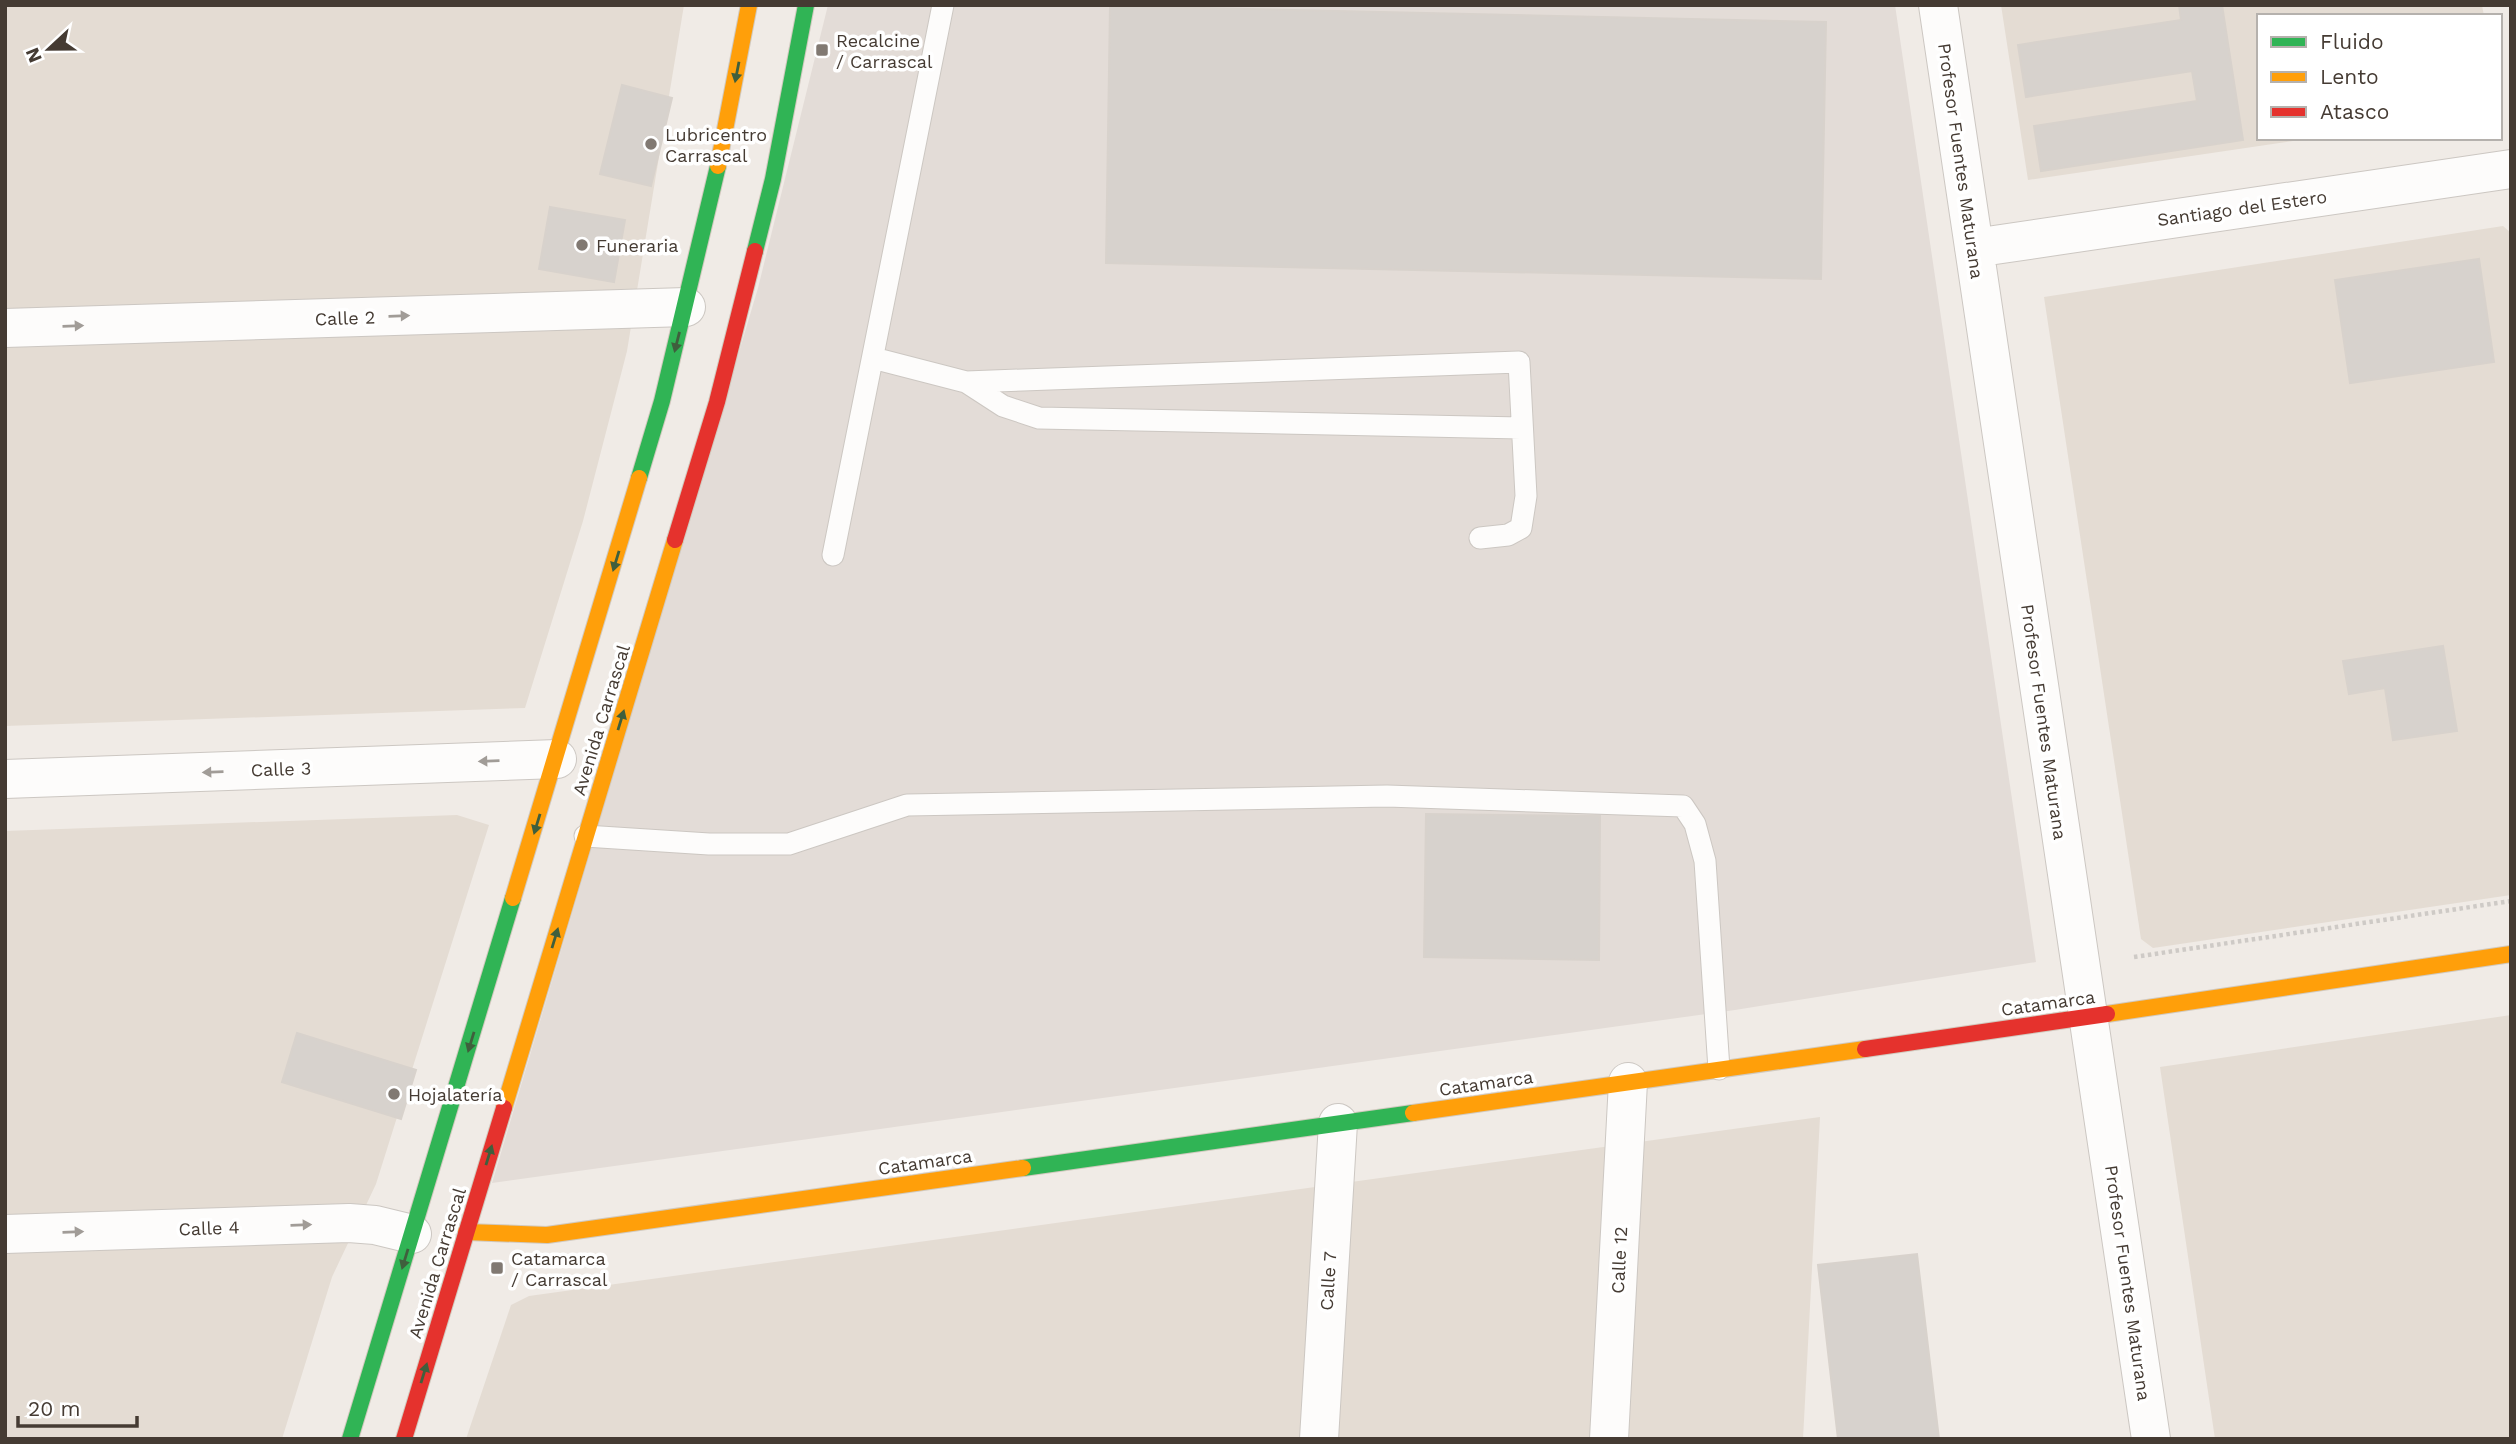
<svg xmlns="http://www.w3.org/2000/svg" width="2516" height="1444" font-family="'Work Sans',sans-serif">
<style>
.residential{fill:#e4dcd3}
.industrial{fill:#e3dcd7}
.building{fill:#d7d2cd;stroke:#d8d2cc;stroke-width:2}
.lines{fill:none;stroke-linecap:round;stroke-linejoin:round}
.lane-casing{stroke:#ccc7c2;stroke-width:23}
.street-casing{stroke:#ccc7c2;stroke-width:40}
.fast-casing{stroke:#d1c9be;stroke-width:18}
.slow-casing{stroke:#d1c9be;stroke-width:18}
.jam-casing{stroke:#d1c9be;stroke-width:18}
.path{stroke:#cecac6;stroke-width:4.5;stroke-dasharray:3.5 3.5;stroke-linecap:butt}
.lane{stroke:#fdfcfb;stroke-width:21}
.street{stroke:#fdfcfb;stroke-width:38}
.fast{stroke:#30b455;stroke-width:16}
.slow{stroke:#ff9f0a;stroke-width:16}
.jam{stroke:#e5322d;stroke-width:16}
.oneway{fill:#3f5f3d}
.oneway2{fill:#a19c97}
.poi-dot{fill:#817972;stroke:#fff;stroke-width:2.5}
.labels{text-anchor:middle;dominant-baseline:central;stroke-width:7;stroke-linejoin:round;paint-order:stroke}
.poi-label{font-size:18px;fill:#453b33;stroke:#fff;text-anchor:start}
.street-label{font-size:18px;fill:#453b33;stroke:#fff}
</style>
<rect width="100%" height="100%" fill="#f0ebe6"/>
<!-- residential -->
<path class="residential" d="M5,5H684L627,351L583,521L525,708L5,726Z
M2001,5H2482L2484,16H2259V138H2313L2028,180Z
M2503,226L2511,233V895L2153,948L2141,939L2044,297Z
M457,815L489,825L376,1184L332,1277L282,1439H5V831Z
M2511,1015V1439H2215L2160,1067Z
M1820,1117L1803,1439H466L511,1305L529,1296Z"/>
<!-- industrial -->
<path class="industrial" d="M828,5H1895L2036,962L1735,1010L492,1183L758,288Z"/>
<!-- building -->
<path class="building" d="M2179,5H2222L2243,140L2041,171L2034,126L2197,101L2192,71L2026,97L2018,45L2181,20Z
M1110,6L1826,22L1821,279L1106,263Z
M622,85L672,98L651,186L600,174Z
M550,207L625,220L614,282L539,269Z
M2479,259L2494,362L2350,383L2335,280Z
M2443,646L2457,731L2393,740L2385,688L2349,694L2343,661Z
M1426,814L1600,816L1599,960L1424,957Z
M297,1033L416,1070L401,1119L282,1082Z
M1917,1254L1939,1439H1838L1818,1265Z"/>
<g class="lines">
<defs>
<path id="lane" d="M873,358L966,382L1003,406L1039,418L1521,428
M966,382L1519,362L1526,496L1521,528L1508,535L1480,538
M833,555L943,5
M585,836L709,844H789L907,805L1387,796L1683,806L1695,824L1705,861L1719,1069"/>
<path id="street" d="M1938,5L2151,1439
M1974,248L2511,169
M5,328L686,307
M5,779L557,759
M5,1234L349,1223L375,1225L412,1234
M1319,1439L1338,1123
M1609,1439L1628,1082"/>
<path id="fast" d="M755,251L773,179L806,5
M639,478L662,401L718,166
M1023,1168L1413,1113
M350,1439L513,898"/>
<path id="slow" d="M718,166L749,5
M513,898L639,478
M2107,1014L2511,954
M504,1108L675,540
M1413,1113L1865,1049
M466,1232L547,1235L1023,1168"/>
<path id="jam" d="M675,540L717,402L755,251
M1865,1049L2107,1014
M404,1439L504,1108"/>
</defs>
<!-- lane casing -->
<use href="#lane" class="lane-casing"/>
<!-- street casing -->
<use href="#street" class="street-casing"/>
<!-- fast casing -->
<use href="#fast" class="fast-casing"/>
<!-- slow casing -->
<use href="#slow" class="slow-casing"/>
<!-- jam casing -->
<use href="#jam" class="jam-casing"/>
<!-- path -->
<path class="path" d="M2134,957L2511,901"/>
<!-- lane -->
<use href="#lane" class="lane"/>
<!-- street -->
<use href="#street" class="street"/>
<!-- fast -->
<use href="#fast" class="fast"/>
<!-- slow -->
<use href="#slow" class="slow"/>
<!-- jam -->
<use href="#jam" class="jam"/>
</g>
<!-- one-way arrows -->
<defs><path id="oneway-solid" d="M-6-.8H1V-3.2L6.5 0L1 3.2V.8H-6Z" transform="scale(1.75)"/></defs>
<g class="oneway">
<use href="#oneway-solid" transform="translate(737 72) rotate(101)"/>
<use href="#oneway-solid" transform="translate(677 342) rotate(104)"/>
<use href="#oneway-solid" transform="translate(616 561) rotate(107)"/>
<use href="#oneway-solid" transform="translate(621 720) rotate(-73)"/>
<use href="#oneway-solid" transform="translate(537 824) rotate(107)"/>
<use href="#oneway-solid" transform="translate(555 938) rotate(-73)"/>
<use href="#oneway-solid" transform="translate(471 1042) rotate(107)"/>
<use href="#oneway-solid" transform="translate(489 1155) rotate(-73)"/>
<use href="#oneway-solid" transform="translate(405 1259) rotate(107)"/>
<use href="#oneway-solid" transform="translate(424 1373) rotate(-73)"/>
</g>
<g class="oneway2">
<use href="#oneway-solid" transform="translate(399 316) rotate(-2)"/>
<use href="#oneway-solid" transform="translate(73 326) rotate(-2)"/>
<use href="#oneway-solid" transform="translate(489 761) rotate(178)"/>
<use href="#oneway-solid" transform="translate(213 772) rotate(178)"/>
<use href="#oneway-solid" transform="translate(301 1225) rotate(-2)"/>
<use href="#oneway-solid" transform="translate(73 1232) rotate(-2)"/>
</g>
<!-- markers -->
<g class="poi-dot">
<rect x="815" y="43" width="14" height="14" rx="3.5"/>
<circle cx="651" cy="144" r="7"/>
<circle cx="582" cy="245" r="7"/>
<circle cx="394" cy="1094" r="7"/>
<rect x="490" y="1261" width="14" height="14" rx="3.5"/>
</g>
<g class="labels">
<!-- poi labels -->
<g class="poi-label">
<text x="836" y="40">Recalcine<tspan x="836" dy="21">/ Carrascal</tspan></text>
<text x="665" y="134">Lubricentro<tspan x="665" dy="21">Carrascal</tspan></text>
<text x="596" y="245">Funeraria</text>
<text x="408" y="1094">Hojalatería</text>
<text x="511" y="1258">Catamarca<tspan x="511" dy="21">/ Carrascal</tspan></text>
</g>
<!-- street labels -->
<g class="street-label">
<text transform="translate(1961 161) rotate(82)">Profesor Fuentes Maturana</text>
<text transform="translate(2242 208) rotate(-8)">Santiago del Estero</text>
<text transform="translate(345 318) rotate(-2)">Calle 2</text>
<text transform="translate(601 720) rotate(-73)">Avenida Carrascal</text>
<text transform="translate(2044 722) rotate(82)">Profesor Fuentes Maturana</text>
<text transform="translate(281 769) rotate(-2)">Calle 3</text>
<text transform="translate(2048 1003) rotate(-8)">Catamarca</text>
<text transform="translate(1486 1083) rotate(-8)">Catamarca</text>
<text transform="translate(925 1162) rotate(-8)">Catamarca</text>
<text transform="translate(209 1228) rotate(-2)">Calle 4</text>
<text transform="translate(1619 1260) rotate(-87)">Calle 12</text>
<text transform="translate(437 1263) rotate(-73)">Avenida Carrascal</text>
<text transform="translate(1328 1281) rotate(-86)">Calle 7</text>
<text transform="translate(2128 1283) rotate(82)">Profesor Fuentes Maturana</text>
</g>
</g>
<!-- border -->
<rect width="2516" height="1444" fill="none" stroke="#453b33" stroke-width="14"/>
<!-- legend -->
<rect x="2257" y="14" width="245" height="126" fill="#ffffff" stroke="#b5b1ad" stroke-width="2"/>
<rect x="2271" y="37" width="35" height="10" fill="#30b455" stroke="#b5b1ad" stroke-width="2"/>
<text x="2320" y="49" font-size="21" fill="#453b33">Fluido</text>
<rect x="2271" y="72" width="35" height="10" fill="#ff9f0a" stroke="#b5b1ad" stroke-width="2"/>
<text x="2320" y="84" font-size="21" fill="#453b33">Lento</text>
<rect x="2271" y="107" width="35" height="10" fill="#e5322d" stroke="#b5b1ad" stroke-width="2"/>
<text x="2320" y="119" font-size="21" fill="#453b33">Atasco</text>
<!-- north arrow -->
<g transform="translate(49 49) rotate(248)" stroke="#ffffff" stroke-width="5" paint-order="stroke">
<path d="M0-5L12 26L0 18L-12 26Z" fill="#453b33"/>
<text y="-10" font-size="19" font-weight="bold" text-anchor="middle" fill="#453b33">N</text>
</g>
<!-- scale -->
<path d="M18 1416v10h119v-10" fill="none" stroke="#453b33" stroke-width="3.5"/>
<text x="28" y="1416" font-size="21" fill="#453b33" stroke="#ffffff" stroke-width="5" paint-order="stroke">20 m</text>
</svg>
